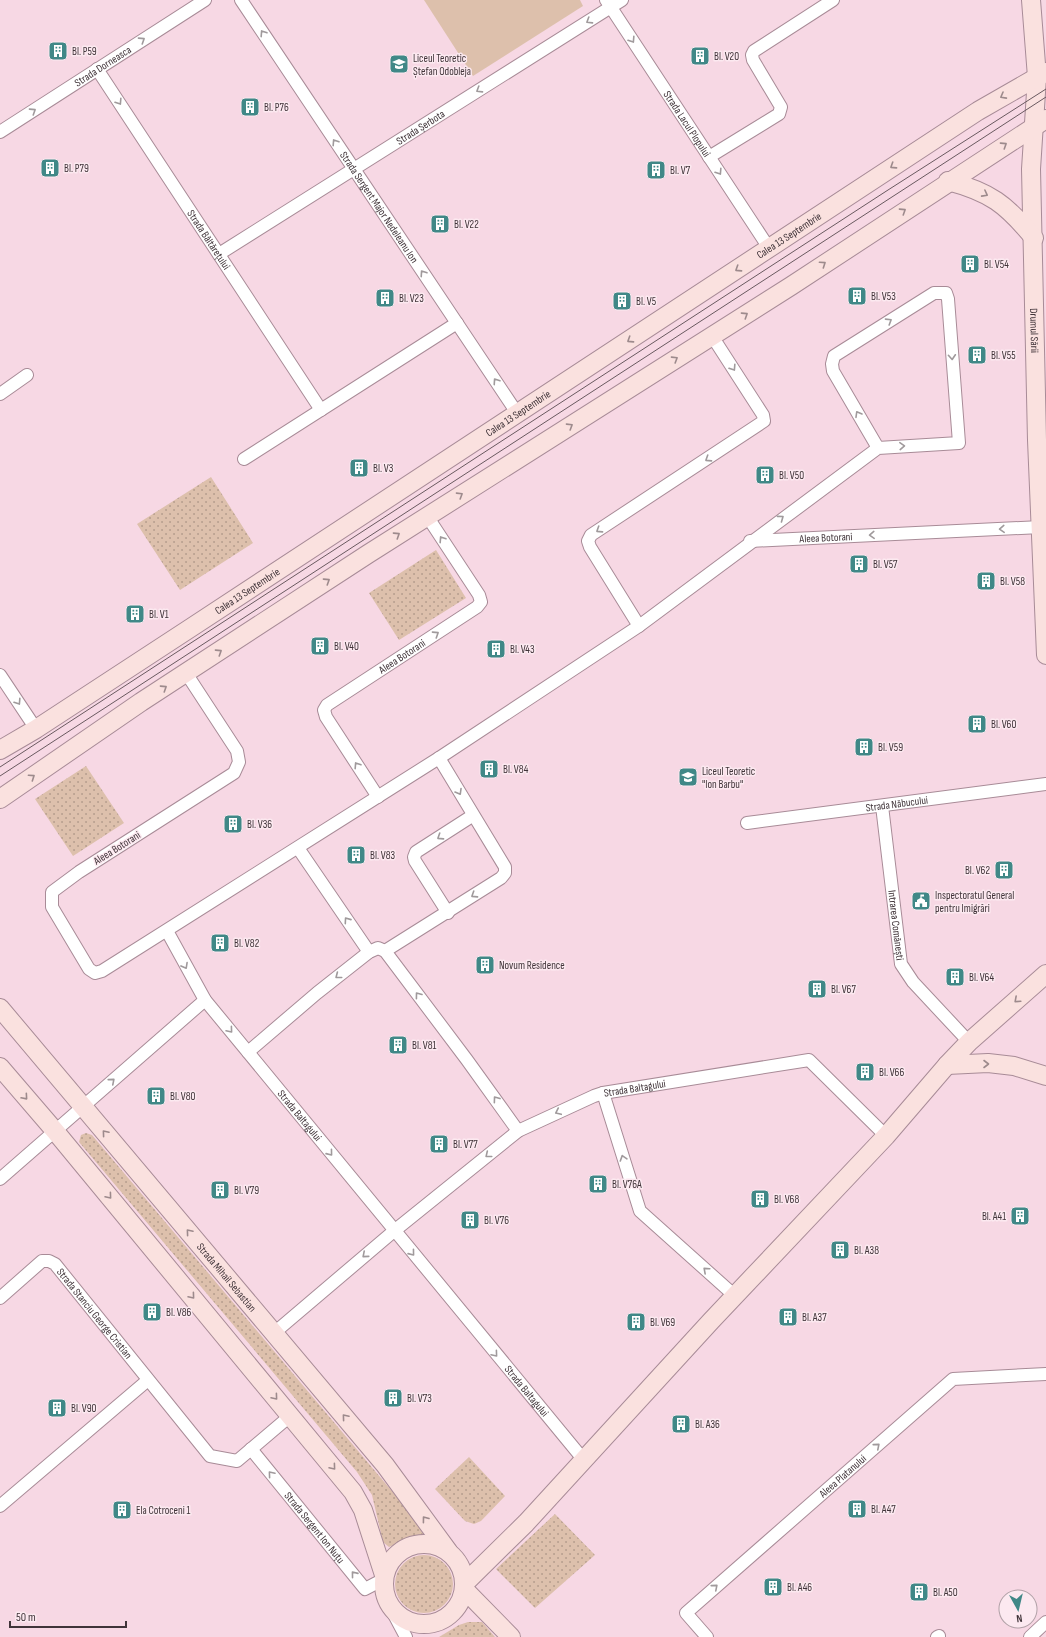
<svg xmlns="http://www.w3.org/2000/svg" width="1046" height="1637" font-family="'Sofia Sans Condensed',sans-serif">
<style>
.grass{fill:url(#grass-dots)}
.garden{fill:#ddc0ac}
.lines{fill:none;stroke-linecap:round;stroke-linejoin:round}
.street-casing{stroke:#a88b97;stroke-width:14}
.secondary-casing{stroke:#a88b97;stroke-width:20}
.street{stroke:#fff;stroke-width:12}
.secondary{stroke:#fae1df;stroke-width:18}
.tram{stroke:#69595f;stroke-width:1}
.oneway{stroke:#a09a9c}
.oneway2{stroke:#9d8a8c}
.labels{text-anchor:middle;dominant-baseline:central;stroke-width:3;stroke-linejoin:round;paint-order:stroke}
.poi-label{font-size:11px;fill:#403439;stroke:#fce9f0;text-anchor:start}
.street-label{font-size:11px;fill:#403439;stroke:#fce9f0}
</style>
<defs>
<pattern id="grass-dots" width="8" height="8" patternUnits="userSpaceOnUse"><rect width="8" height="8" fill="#ddc0ac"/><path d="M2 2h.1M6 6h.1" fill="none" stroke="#b59d8d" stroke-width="1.8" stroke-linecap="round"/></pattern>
</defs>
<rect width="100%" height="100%" fill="#f7d8e4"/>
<!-- grass -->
<path class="grass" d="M211,477L253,543L180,590L137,524Z
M436,550L466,598L399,640L369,593Z
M86,766L124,823L73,856L35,799Z
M86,1133L92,1135L423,1528L424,1532L421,1536L408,1539L389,1547L383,1542L372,1495L357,1472L79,1142L81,1135Z
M469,1457L505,1496L481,1521L474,1524L465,1521L435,1489Z
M555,1514L595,1555L535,1608L496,1569Z
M395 1584a29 29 0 1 1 58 0a29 29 0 1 1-58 0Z
M468,1622H482L495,1637H439L459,1625Z"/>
<!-- garden -->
<path class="garden" d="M424,0H580L583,6L473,76Z"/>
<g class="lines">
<defs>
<g id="street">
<path id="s1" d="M241,0L517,413"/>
<path id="s2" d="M606,0L769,248"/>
<path id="s3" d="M97,69L321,410"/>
<path id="s4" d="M0,132L205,0"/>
<path d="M709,157L779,114L781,107L753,60L752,55L754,51L833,0"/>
<path id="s5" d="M219,254L622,0"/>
<path d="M0,394L27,375"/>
<path d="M244,459L457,323"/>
<path id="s6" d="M750,541L1041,527"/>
<path d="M639,626L590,547L588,541L591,535L764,421L763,415L712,336"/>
<path d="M186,673L237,751L239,762L234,773L79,872L52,892V907L89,969L95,973L102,971L439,758L639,626L878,448L959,443L948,299L946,293H934L834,356L832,364L833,371L878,448"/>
<path d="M0,675L36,729"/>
<path id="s7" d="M378,797L326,717L324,710L327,705L477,607L481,602L479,595L427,516"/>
<path id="s8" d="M882,806L901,964L913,982L969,1042"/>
<path id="s9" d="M747,823L1046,784"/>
<path d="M298,848L369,952"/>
<path d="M448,913L415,861L414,857L416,852L472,816"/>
<path id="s10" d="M167,931L205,1000L583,1459"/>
<path d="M385,951L501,878L505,873V867L439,758"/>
<path d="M248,1052L317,993L369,952L378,948L385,951L467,1060L518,1131"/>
<path d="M603,1093L640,1211L735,1296"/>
<path d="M0,1179L205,1000"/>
<path id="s11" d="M0,1298L42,1261H49L55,1264L210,1456L237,1461L290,1416"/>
<path id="s12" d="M274,1333L394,1231L518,1131L594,1096L603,1093L809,1060L886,1136"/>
<path id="s13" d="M251,1449L365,1589L384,1579"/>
<path d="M0,1506L148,1380"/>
<path d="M390,1607L406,1637"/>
<path id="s14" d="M707,1637L686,1613L953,1379L1046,1374"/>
<path d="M937,1637L939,1636"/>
<path d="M1030,1637L1046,1622"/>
</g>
<g id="secondary">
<path id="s15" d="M1031,0L1037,77L1031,169L1037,440L1046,655"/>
<path d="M948,181C990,192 1006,204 1034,238"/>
<path id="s16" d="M0,750L36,729L192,627L978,111L1046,72"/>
<path d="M0,799L141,702L368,554L791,286L1046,119"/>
<path id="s17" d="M0,1008L385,1465L448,1551"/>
<path d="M947,1065L988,1063L1014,1066L1046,1076"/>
<path d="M0,1067L55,1131L353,1492L363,1510L384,1575"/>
<circle cx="424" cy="1584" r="40"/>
<path d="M465,1583L526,1523L711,1321L886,1136L947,1065L969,1042L1046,974"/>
<path d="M464,1589L511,1637"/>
</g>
</defs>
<!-- street casing -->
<use href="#street" class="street-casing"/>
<!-- secondary casing -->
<use href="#secondary" class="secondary-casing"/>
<!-- street -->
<use href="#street" class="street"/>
<!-- secondary -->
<use href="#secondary" class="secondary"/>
<!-- tram -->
<path class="tram" d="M0,767L888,190L1046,89
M0,776L1046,97"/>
</g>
<!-- one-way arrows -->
<defs><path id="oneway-chevron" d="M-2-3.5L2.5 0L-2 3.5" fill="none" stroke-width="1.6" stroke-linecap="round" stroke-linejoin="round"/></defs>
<g class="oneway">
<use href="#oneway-chevron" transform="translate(589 21) rotate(148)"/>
<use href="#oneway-chevron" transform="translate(263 33) rotate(-123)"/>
<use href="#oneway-chevron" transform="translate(142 40) rotate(-33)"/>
<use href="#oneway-chevron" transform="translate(632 40) rotate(57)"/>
<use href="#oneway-chevron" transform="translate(479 90) rotate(148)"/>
<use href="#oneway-chevron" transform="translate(119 102) rotate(57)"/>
<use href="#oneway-chevron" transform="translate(33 111) rotate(-33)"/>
<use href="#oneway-chevron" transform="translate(335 142) rotate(-123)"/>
<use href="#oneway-chevron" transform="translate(719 172) rotate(57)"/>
<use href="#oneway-chevron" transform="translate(423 273) rotate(-124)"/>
<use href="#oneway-chevron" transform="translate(889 321) rotate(-32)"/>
<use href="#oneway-chevron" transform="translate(952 357) rotate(86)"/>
<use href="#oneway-chevron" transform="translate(733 368) rotate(57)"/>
<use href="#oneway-chevron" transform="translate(496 381) rotate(-124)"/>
<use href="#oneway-chevron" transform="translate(858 414) rotate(-120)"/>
<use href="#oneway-chevron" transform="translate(902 446) rotate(-3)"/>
<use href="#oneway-chevron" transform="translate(708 459) rotate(147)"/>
<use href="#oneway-chevron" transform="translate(781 518) rotate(-36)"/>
<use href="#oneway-chevron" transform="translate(1002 529) rotate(177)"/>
<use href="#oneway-chevron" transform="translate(599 530) rotate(147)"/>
<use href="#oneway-chevron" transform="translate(872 535) rotate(177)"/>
<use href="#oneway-chevron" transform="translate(442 539) rotate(-123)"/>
<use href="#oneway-chevron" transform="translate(436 634) rotate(-33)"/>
<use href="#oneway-chevron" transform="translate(18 702) rotate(57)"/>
<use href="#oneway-chevron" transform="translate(357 765) rotate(-123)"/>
<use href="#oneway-chevron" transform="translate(459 792) rotate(60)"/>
<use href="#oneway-chevron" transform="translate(440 837) rotate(147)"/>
<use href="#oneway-chevron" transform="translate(474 895) rotate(147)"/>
<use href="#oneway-chevron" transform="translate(347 920) rotate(-125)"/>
<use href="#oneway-chevron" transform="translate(185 966) rotate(61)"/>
<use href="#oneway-chevron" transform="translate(338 976) rotate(142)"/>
<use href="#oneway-chevron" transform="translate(418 995) rotate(-127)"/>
<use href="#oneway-chevron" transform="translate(230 1030) rotate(50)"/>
<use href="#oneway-chevron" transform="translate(112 1081) rotate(-41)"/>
<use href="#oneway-chevron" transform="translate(496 1099) rotate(-126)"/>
<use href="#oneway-chevron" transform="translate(558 1112) rotate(155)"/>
<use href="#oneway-chevron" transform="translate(330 1153) rotate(51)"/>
<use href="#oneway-chevron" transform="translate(488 1155) rotate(141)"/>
<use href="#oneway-chevron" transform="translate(623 1158) rotate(-108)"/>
<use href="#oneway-chevron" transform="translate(412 1253) rotate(51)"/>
<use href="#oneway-chevron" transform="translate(365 1255) rotate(139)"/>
<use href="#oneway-chevron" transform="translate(706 1270) rotate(-138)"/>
<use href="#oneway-chevron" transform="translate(495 1354) rotate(50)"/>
<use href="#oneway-chevron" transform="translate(877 1446) rotate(-41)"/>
<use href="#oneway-chevron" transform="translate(271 1474) rotate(-130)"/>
<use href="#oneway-chevron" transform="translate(354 1574) rotate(-129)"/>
<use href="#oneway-chevron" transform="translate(715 1587) rotate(-41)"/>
</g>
<g class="oneway2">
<use href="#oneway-chevron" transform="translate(1003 96) rotate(151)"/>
<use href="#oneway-chevron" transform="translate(1004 145) rotate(-33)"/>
<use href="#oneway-chevron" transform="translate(893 166) rotate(147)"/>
<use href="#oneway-chevron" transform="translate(985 194) rotate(28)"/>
<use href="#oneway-chevron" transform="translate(903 211) rotate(-33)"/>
<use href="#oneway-chevron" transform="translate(823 264) rotate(-34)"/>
<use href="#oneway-chevron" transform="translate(738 269) rotate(147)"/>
<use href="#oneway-chevron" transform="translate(745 315) rotate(-33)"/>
<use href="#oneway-chevron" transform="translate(630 340) rotate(147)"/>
<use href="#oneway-chevron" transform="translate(675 359) rotate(-32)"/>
<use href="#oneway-chevron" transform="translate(570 426) rotate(-32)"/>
<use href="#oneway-chevron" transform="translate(460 495) rotate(-32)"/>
<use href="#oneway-chevron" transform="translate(397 535) rotate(-33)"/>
<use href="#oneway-chevron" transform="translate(327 581) rotate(-33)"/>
<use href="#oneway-chevron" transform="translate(219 652) rotate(-33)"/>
<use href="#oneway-chevron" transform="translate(164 688) rotate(-33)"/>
<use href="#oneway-chevron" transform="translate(32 777) rotate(-34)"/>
<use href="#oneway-chevron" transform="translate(1017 1000) rotate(138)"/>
<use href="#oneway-chevron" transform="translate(986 1064)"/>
<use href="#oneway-chevron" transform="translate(25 1097) rotate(49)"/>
<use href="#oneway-chevron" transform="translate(105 1133) rotate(-130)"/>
<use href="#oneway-chevron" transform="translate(109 1196) rotate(50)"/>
<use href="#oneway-chevron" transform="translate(189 1232) rotate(-130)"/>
<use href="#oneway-chevron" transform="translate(192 1296) rotate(50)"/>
<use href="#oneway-chevron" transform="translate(275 1397) rotate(50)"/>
<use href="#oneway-chevron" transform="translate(345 1417) rotate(-130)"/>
<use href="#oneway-chevron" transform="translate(333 1467) rotate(50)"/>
<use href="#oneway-chevron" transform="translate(425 1519) rotate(-127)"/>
</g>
<!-- icons -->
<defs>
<symbol id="building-square" viewBox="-11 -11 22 22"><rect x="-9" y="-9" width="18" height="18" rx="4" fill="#408887" stroke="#fce9f0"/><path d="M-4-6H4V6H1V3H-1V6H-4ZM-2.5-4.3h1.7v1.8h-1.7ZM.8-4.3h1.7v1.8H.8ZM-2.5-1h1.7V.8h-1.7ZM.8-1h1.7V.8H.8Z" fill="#fff"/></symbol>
<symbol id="school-square" viewBox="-11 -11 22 22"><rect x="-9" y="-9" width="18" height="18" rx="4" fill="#408887" stroke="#fce9f0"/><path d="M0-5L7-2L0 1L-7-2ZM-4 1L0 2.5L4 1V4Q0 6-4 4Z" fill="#fff"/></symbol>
<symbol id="civic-square" viewBox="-11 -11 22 22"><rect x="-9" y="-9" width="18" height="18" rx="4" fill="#408887" stroke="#fce9f0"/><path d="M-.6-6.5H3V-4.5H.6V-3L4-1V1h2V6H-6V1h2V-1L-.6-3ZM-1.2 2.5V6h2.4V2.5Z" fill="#fff"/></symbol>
</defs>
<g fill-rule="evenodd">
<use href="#building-square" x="47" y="40" width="22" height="22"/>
<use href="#building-square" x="689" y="45" width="22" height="22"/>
<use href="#school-square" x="388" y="53" width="22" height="22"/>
<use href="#building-square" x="239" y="96" width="22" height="22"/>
<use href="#building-square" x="39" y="157" width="22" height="22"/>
<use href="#building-square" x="645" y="159" width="22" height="22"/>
<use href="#building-square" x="429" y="213" width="22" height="22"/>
<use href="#building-square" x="959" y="253" width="22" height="22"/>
<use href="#building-square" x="846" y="285" width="22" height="22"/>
<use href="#building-square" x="374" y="287" width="22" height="22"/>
<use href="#building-square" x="611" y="290" width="22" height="22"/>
<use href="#building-square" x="966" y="344" width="22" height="22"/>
<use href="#building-square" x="348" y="457" width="22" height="22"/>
<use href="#building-square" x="754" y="464" width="22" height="22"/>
<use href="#building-square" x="848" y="553" width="22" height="22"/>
<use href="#building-square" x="975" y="570" width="22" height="22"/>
<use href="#building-square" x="124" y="603" width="22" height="22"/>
<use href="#building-square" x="309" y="635" width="22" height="22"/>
<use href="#building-square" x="485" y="638" width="22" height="22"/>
<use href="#building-square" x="966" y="713" width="22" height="22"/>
<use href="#building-square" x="853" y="736" width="22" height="22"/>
<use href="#building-square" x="478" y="758" width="22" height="22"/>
<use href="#school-square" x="677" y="766" width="22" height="22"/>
<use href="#building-square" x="222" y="813" width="22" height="22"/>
<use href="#building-square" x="345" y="844" width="22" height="22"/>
<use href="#building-square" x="993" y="859" width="22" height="22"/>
<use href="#civic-square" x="910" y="890" width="22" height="22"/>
<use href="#building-square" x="209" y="932" width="22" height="22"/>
<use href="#building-square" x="474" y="954" width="22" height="22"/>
<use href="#building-square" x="944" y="966" width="22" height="22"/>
<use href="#building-square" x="806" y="978" width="22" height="22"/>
<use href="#building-square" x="387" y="1034" width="22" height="22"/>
<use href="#building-square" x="854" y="1061" width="22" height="22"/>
<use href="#building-square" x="145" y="1085" width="22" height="22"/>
<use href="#building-square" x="428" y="1133" width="22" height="22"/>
<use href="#building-square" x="587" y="1173" width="22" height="22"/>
<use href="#building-square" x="209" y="1179" width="22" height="22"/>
<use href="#building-square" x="749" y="1188" width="22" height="22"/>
<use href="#building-square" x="1009" y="1205" width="22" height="22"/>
<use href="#building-square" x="459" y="1209" width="22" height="22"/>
<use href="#building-square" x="829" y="1239" width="22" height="22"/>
<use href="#building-square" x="141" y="1301" width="22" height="22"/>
<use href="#building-square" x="777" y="1306" width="22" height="22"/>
<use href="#building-square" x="625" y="1311" width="22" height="22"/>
<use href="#building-square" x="382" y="1387" width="22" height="22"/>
<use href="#building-square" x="46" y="1397" width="22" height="22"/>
<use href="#building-square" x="670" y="1413" width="22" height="22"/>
<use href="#building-square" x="846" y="1498" width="22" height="22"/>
<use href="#building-square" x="111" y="1499" width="22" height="22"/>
<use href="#building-square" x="762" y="1576" width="22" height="22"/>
<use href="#building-square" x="908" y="1581" width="22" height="22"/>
</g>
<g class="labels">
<!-- poi labels -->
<g class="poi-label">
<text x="72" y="51">Bl. P59</text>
<text x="714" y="56">Bl. V20</text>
<text x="413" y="58">Liceul Teoretic<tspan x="413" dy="13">Ștefan Odobleja</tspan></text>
<text x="264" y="107">Bl. P76</text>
<text x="64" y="168">Bl. P79</text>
<text x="670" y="170">Bl. V7</text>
<text x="454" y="224">Bl. V22</text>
<text x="984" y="264">Bl. V54</text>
<text x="871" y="296">Bl. V53</text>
<text x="399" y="298">Bl. V23</text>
<text x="636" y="301">Bl. V5</text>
<text x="991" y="355">Bl. V55</text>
<text x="373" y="468">Bl. V3</text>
<text x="779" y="475">Bl. V50</text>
<text x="873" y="564">Bl. V57</text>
<text x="1000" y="581">Bl. V58</text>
<text x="149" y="614">Bl. V1</text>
<text x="334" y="646">Bl. V40</text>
<text x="510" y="649">Bl. V43</text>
<text x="991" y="724">Bl. V60</text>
<text x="878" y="747">Bl. V59</text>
<text x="503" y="769">Bl. V84</text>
<text x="702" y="771">Liceul Teoretic<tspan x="702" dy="13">"Ion Barbu"</tspan></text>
<text x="247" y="824">Bl. V36</text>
<text x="370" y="855">Bl. V83</text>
<text x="990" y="870" text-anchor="end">Bl. V62</text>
<text x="935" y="895">Inspectoratul General<tspan x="935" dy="13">pentru Imigrări</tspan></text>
<text x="234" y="943">Bl. V82</text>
<text x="499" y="965">Novum Residence</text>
<text x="969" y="977">Bl. V64</text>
<text x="831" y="989">Bl. V67</text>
<text x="412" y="1045">Bl. V81</text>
<text x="879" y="1072">Bl. V66</text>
<text x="170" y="1096">Bl. V80</text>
<text x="453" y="1144">Bl. V77</text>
<text x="612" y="1184">Bl. V76A</text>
<text x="234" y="1190">Bl. V79</text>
<text x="774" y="1199">Bl. V68</text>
<text x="1006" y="1216" text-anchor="end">Bl. A41</text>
<text x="484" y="1220">Bl. V76</text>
<text x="854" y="1250">Bl. A38</text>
<text x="166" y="1312">Bl. V86</text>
<text x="802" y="1317">Bl. A37</text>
<text x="650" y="1322">Bl. V69</text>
<text x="407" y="1398">Bl. V73</text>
<text x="71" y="1408">Bl. V90</text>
<text x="695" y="1424">Bl. A36</text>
<text x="871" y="1509">Bl. A47</text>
<text x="136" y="1510">Ela Cotroceni 1</text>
<text x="787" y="1587">Bl. A46</text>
<text x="933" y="1592">Bl. A50</text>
</g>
<!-- street labels -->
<g class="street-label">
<text stroke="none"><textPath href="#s4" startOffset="122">Strada Dorneasca</textPath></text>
<text stroke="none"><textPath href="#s2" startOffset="148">Strada Lacul Plopului</textPath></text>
<text stroke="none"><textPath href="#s5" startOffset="238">Strada Șerbota</textPath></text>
<text stroke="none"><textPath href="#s1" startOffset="249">Strada Sergent Major Nedeleanu Ion</textPath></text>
<text stroke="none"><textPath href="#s16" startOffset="942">Calea 13 Septembrie</textPath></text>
<text stroke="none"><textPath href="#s3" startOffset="204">Strada Băltărețului</textPath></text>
<text stroke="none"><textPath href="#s15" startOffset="331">Drumul Sării</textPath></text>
<text stroke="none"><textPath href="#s16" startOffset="618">Calea 13 Septembrie</textPath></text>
<text stroke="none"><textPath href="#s6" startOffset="76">Aleea Botorani</textPath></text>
<text stroke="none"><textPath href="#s16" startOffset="294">Calea 13 Septembrie</textPath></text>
<text stroke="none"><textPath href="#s7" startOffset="198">Aleea Botorani</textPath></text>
<text stroke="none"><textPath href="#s9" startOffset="151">Strada Năbucului</textPath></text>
<text transform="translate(117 848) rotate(-32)">Aleea Botorani</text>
<text stroke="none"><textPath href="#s8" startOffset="120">Intrarea Comănești</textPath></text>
<text stroke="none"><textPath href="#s12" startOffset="442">Strada Baltagului</textPath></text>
<text stroke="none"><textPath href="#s10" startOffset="228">Strada Baltagului</textPath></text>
<text stroke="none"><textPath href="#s17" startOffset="352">Strada Mihail Sebastian</textPath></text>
<text stroke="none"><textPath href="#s11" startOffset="133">Strada Stanciu George Cristian</textPath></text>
<text stroke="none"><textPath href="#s10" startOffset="585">Strada Baltagului</textPath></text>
<text stroke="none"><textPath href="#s14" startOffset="240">Aleea Platanului</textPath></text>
<text stroke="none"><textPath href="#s13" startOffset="101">Strada Sergent Ion Nuțu</textPath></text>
</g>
</g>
<!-- north arrow -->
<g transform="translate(1018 1609) rotate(172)"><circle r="19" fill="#fce9f0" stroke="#b1a1a7"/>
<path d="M0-3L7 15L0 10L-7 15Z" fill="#408887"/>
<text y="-6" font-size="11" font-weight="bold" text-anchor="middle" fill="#403439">N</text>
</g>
<!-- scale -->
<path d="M10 1621v6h116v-6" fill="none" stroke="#403439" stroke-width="2"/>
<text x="16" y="1621" font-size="12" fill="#403439" stroke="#fce9f0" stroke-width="3" paint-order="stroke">50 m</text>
</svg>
